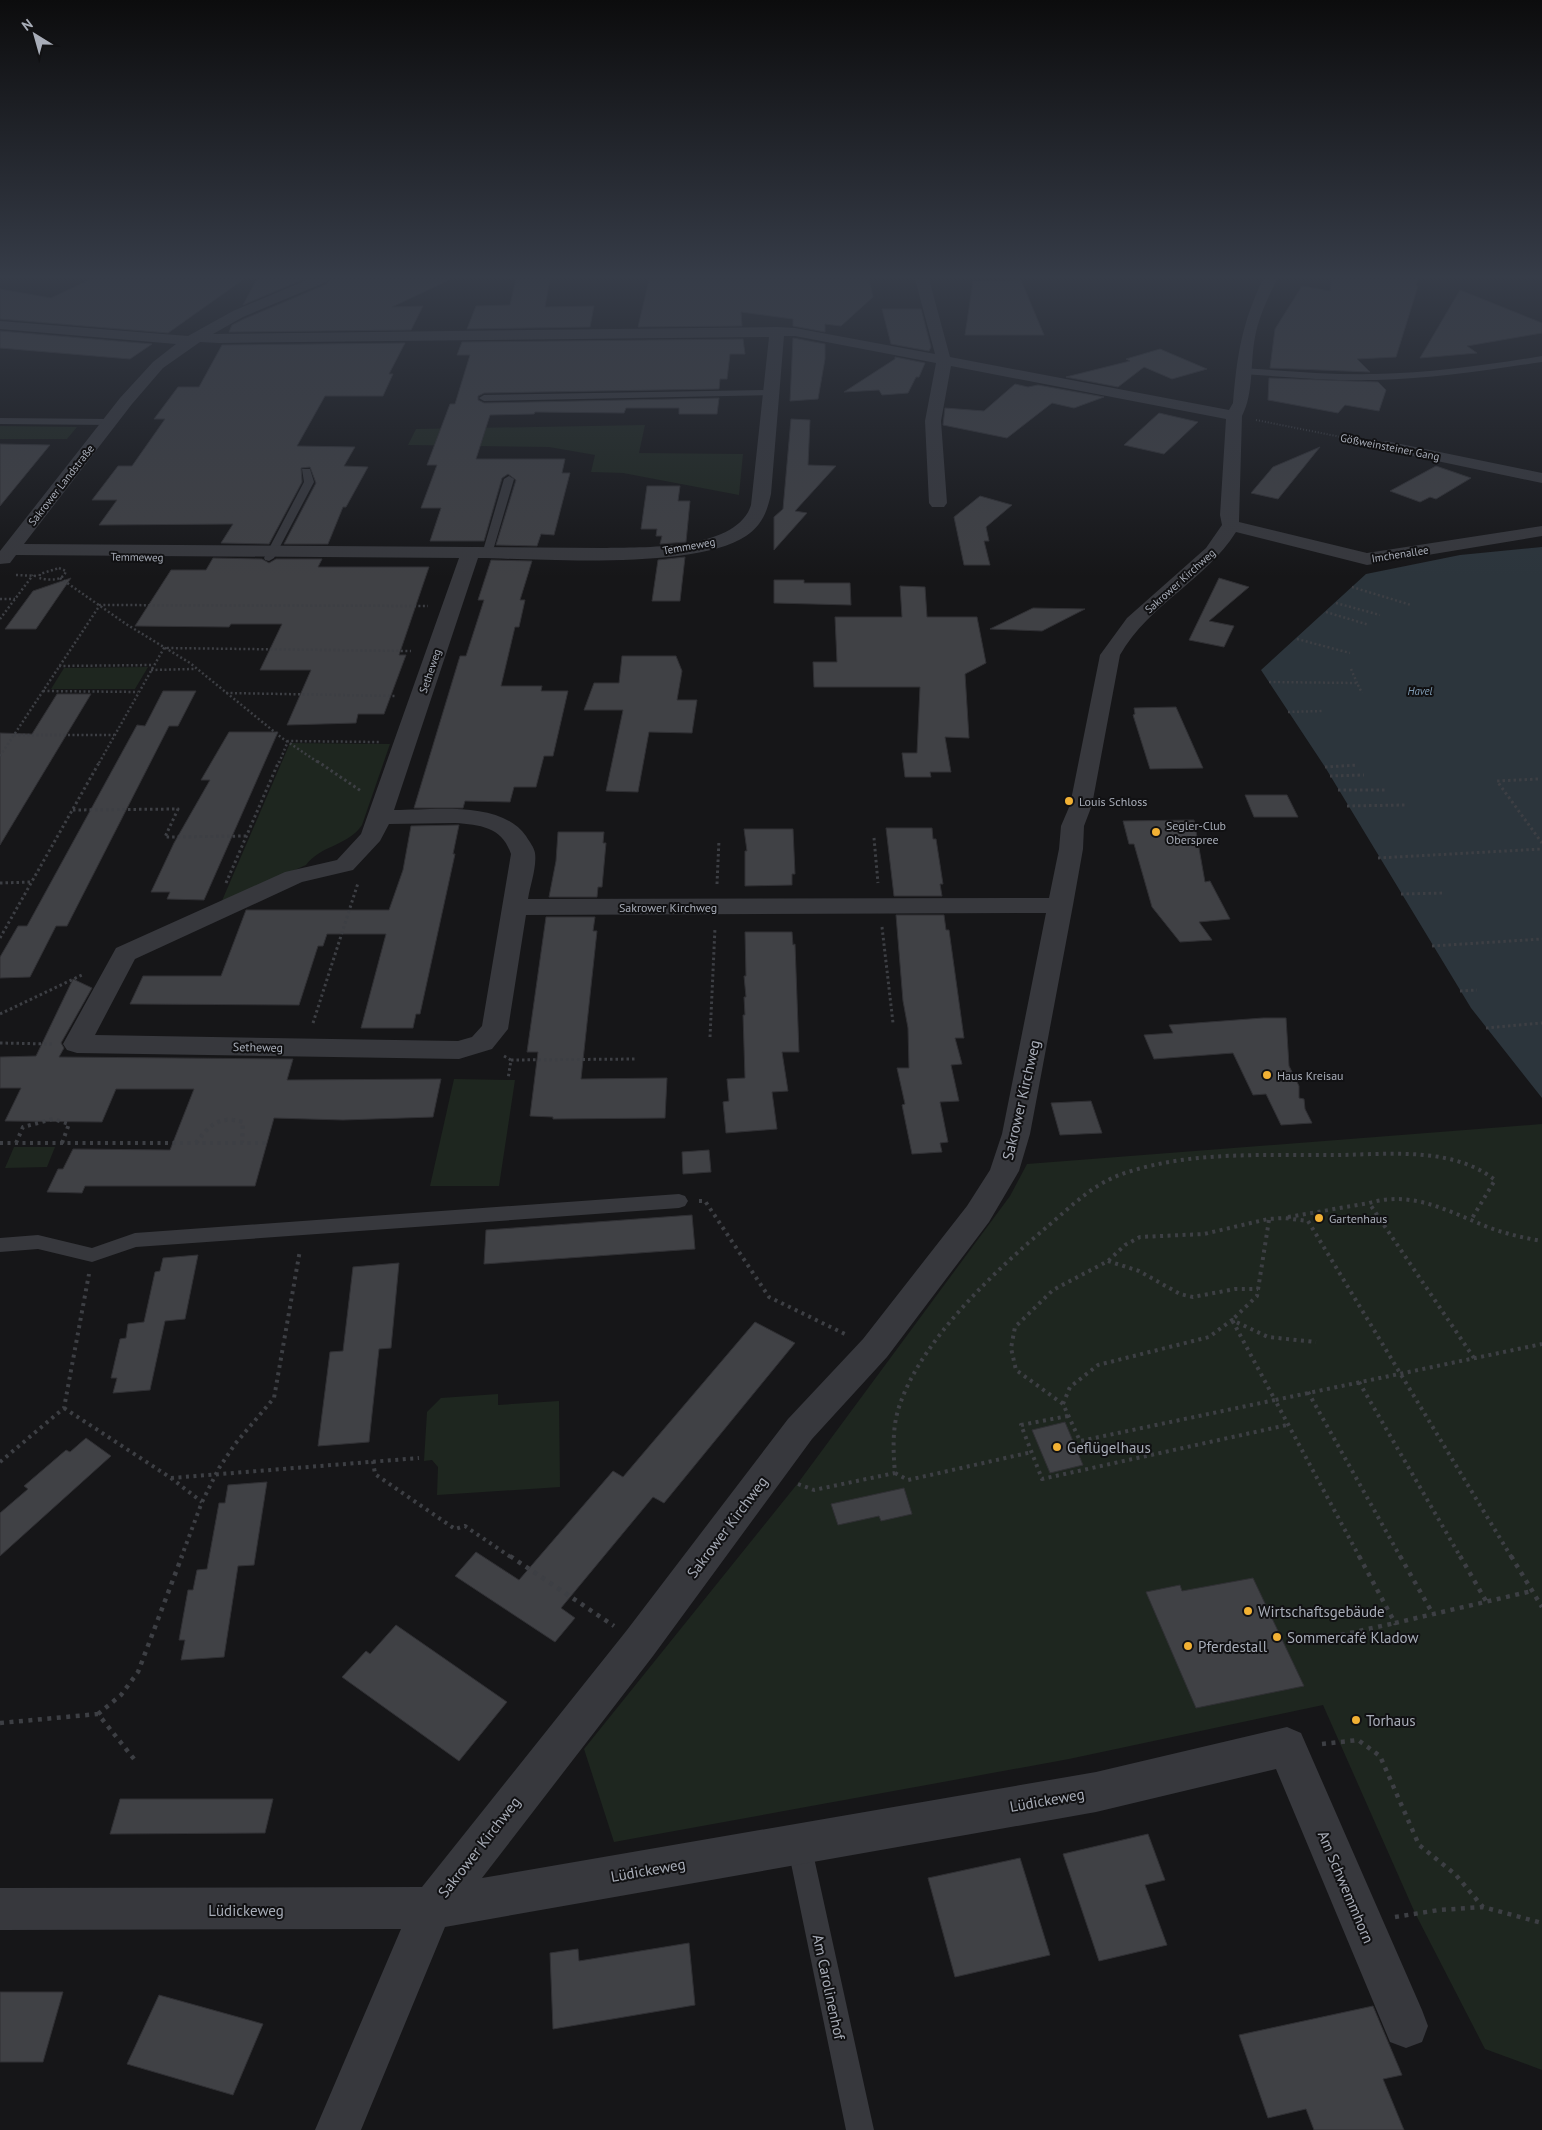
<svg xmlns="http://www.w3.org/2000/svg" width="1542" height="2130" font-family="'PT Sans',sans-serif">
<style>
.green{fill:#1e261f}
.water{fill:#2c353c}
.building{fill:#404145;stroke:#303034}
.lines{fill:none;stroke-linecap:round;stroke-linejoin:round}
.path-far4{stroke:#3d3f44;stroke-width:2;stroke-dasharray:1 2;stroke-linecap:butt}
.path-far3{stroke:#3d3f44;stroke-width:2.5;stroke-dasharray:2 2.5;stroke-linecap:butt}
.path-far2{stroke:#3d3f44;stroke-width:3;stroke-dasharray:2.5 3;stroke-linecap:butt}
.path-far1{stroke:#3d3f44;stroke-width:4;stroke-dasharray:3 4.5;stroke-linecap:butt}
.path{stroke:#3d3f44;stroke-width:4.5;stroke-dasharray:4 5.5;stroke-linecap:butt}
.lane{fill:#37383d;fill-rule:evenodd}
.street{fill:#37383d;fill-rule:evenodd}
.poi-dot{fill:#f2b134;stroke:#111113;stroke-width:2}
.labels{text-anchor:middle;dominant-baseline:central;stroke-width:4;stroke-linejoin:round;paint-order:stroke}
.far-street-label{font-size:11px;fill:#a8adb8;stroke:#111113}
.far-water-label{font-size:11px;font-style:italic;fill:#7f9bb3;stroke:#111113}
.poi-label{font-size:12px;fill:#a8adb8;stroke:#111113;text-anchor:start}
.street-label{font-size:12px;fill:#a8adb8;stroke:#111113}
.near-street-label{font-size:15px;fill:#a8adb8;stroke:#111113}
.near-poi-label{font-size:15px;fill:#a8adb8;stroke:#111113;text-anchor:start}
</style>
<rect width="100%" height="100%" fill="#161618"/>
<!-- green -->
<path class="green" d="M645,425L639,453L743,454L739,495L623,473L591,472L595,455L549,447L408,445L416,429Z
M0,426L77,427L67,439H0Z
M148,667L135,689H51L64,668Z
M290,743L390,744L362,825C348,846 321,845 306,865L221,903Z
M454,1079L515,1080L499,1186H430Z
M1542,1124V2070L1485,2049L1415,1913L1323,1705L1069,1759L614,1842L584,1749L798,1483L1010,1196L1027,1164Z
M14,1147H55L47,1167L5,1168Z
M498,1394V1405L559,1401L560,1487L437,1495L438,1467L432,1460L424,1461L427,1412L441,1398Z"/>
<!-- water -->
<path class="water" d="M1542,547V1098L1471,1008L1325,767L1261,670L1366,574L1460,555Z"/>
<!-- building -->
<path class="building" d="M91,279H244L168,333L0,319V289L51,298Z
M257,279H304L243,305Z
M330,279H451L392,307L423,306L411,330L229,332L232,325L244,319L327,284Z
M516,279H550L545,307L594,306L590,327L467,329L476,306L510,305Z
M869,279L873,297L841,326L825,324V332L793,326V319L741,312L742,326L638,327L649,280Z
M1331,279H1418L1416,286H1418L1396,357L1357,359L1370,372L1270,368L1275,329L1302,286L1330,291Z
M1021,280L1044,335H965L973,281Z
M1460,290L1542,323V333L1467,346L1477,353L1420,358Z
M882,309H921L931,347L929,351L891,344Z
M0,331L152,344L130,359L0,348Z
M793,338L825,344V359L818,399L790,401Z
M743,339L745,354H730L727,379H720L719,389L484,393L478,396V400L484,403L719,398L717,414H679V408H626L624,413L535,412L534,414L490,415L476,459H565L562,473H570L554,535L541,534L537,546L496,545L516,480L508,474L502,478L484,541H430L441,508H421L437,465H427L450,404H455L470,355H457L462,342Z
M405,343L389,374H393L383,396H325L297,446L355,447L344,466L368,467L346,507H343L328,544H284L316,483L310,467L301,468L302,482L269,544L221,543L233,524L99,525L117,500H92L118,466H132L165,419H154L178,387H199L222,345Z
M1160,349L1207,369L1172,379L1144,367L1118,387L1066,377L1130,361L1126,359Z
M895,357L925,363L919,377H916L908,393L882,395L879,390L844,392L895,359Z
M1269,378L1378,382L1386,390L1379,411L1345,405L1338,413L1268,400Z
M1015,384L1028,387L1038,385L1104,397L1074,408L1052,403L1007,438L943,425L945,408L984,411Z
M1159,413L1198,422L1164,454L1124,445Z
M791,419L810,420L808,465L836,466L795,511L807,513L774,550V517L783,509Z
M0,444L50,445L0,506Z
M1320,447L1278,499L1251,493L1273,467Z
M1436,466L1471,478L1436,499L1430,497L1420,502L1390,491Z
M647,486H680L678,501H690L686,542L660,544L662,536H656L657,529H641Z
M980,496L1012,505L986,527L989,541H984L990,565H964L954,517Z
M685,557L680,601H652L658,560Z
M213,558L262,559L269,563L276,559H322L318,567H429L399,655H406L384,714H358L356,723L287,725L311,670H260L282,624H231L229,627L135,626L171,570H206Z
M491,560L532,561L520,600H525L519,627H515L501,686H542L541,691H568L553,756H544L536,787H514L510,802L465,801L463,808H414L460,656H466L484,600H478Z
M71,578L36,629H5L33,591Z
M1219,578L1249,587L1209,621L1234,626L1224,647L1189,640Z
M774,580H804V583H850L851,605L774,603Z
M900,586L925,587L927,617H977L986,663L965,674L969,738L945,737L951,772H930L931,777H905L902,753H917L920,687H814L813,662H837L835,617H902Z
M1033,608L1085,609L1042,631L990,629Z
M622,656H676L682,671L677,700H697L692,733L649,732L638,792L606,791L623,710H584L594,683H619Z
M163,691H196L178,726H169L67,926H56L30,977L0,978V957L18,926H27L137,725L145,726Z
M57,694H91L0,845V733L32,734Z
M1176,707L1203,768L1150,769L1133,715L1135,714L1134,708Z
M229,732H278L204,900L167,899L170,892H151L174,843L210,780H201Z
M1245,795H1287L1298,817H1254Z
M1194,820L1205,882L1210,881L1230,919L1199,922L1212,940L1180,942L1152,907L1134,844H1129L1123,821Z
M459,825L453,854H455L420,1014H416L413,1028H361L386,934H327L323,946H318L299,1005L130,1004L143,976H221L246,910H389L403,870L411,826Z
M886,828H932L933,839H936L943,884H940L942,896H894Z
M744,829H793L795,874H792V885L745,886V851H747Z
M558,832H604L603,843H606L602,887H598L597,897H549L556,861Z
M896,915H944L946,930H949L964,1038H955L962,1064L951,1065L959,1101L940,1102L948,1142L940,1143L942,1152L912,1154L902,1105L905,1104L897,1068H909L908,1028L903,1001Z
M546,917H595L593,931H597L581,1079L667,1078L665,1118L553,1119V1117L530,1116L538,1052H527Z
M745,932H792L793,945L795,944L799,1052H782L788,1091L772,1092L777,1129L726,1133L723,1102L729,1101L727,1079L745,1078L743,1015H745L744,997H746L744,976H746Z
M73,979L92,988L61,1043L64,1048L59,1057L293,1059L287,1080L441,1079L433,1117L343,1120L274,1118L255,1186H85L82,1193L47,1192L58,1169H63L73,1149L170,1150L194,1089H116L102,1122L5,1121L21,1088H0V1057L36,1056Z
M1263,1018H1286L1289,1066L1299,1086V1098L1304,1099L1305,1109L1312,1123L1281,1125L1266,1094L1253,1095L1233,1053L1154,1059L1144,1035L1173,1033L1169,1025Z
M1091,1101L1102,1133L1060,1135L1051,1103Z
M709,1150L711,1172L683,1174L682,1152Z
M692,1215L695,1249L484,1264L486,1230Z
M198,1255L185,1319L165,1321L150,1390L113,1393L117,1378H111L120,1339L126,1338L128,1324L144,1322L155,1272L160,1271L163,1258Z
M399,1263L391,1348L379,1349L369,1442L318,1446L330,1352L343,1351L353,1267Z
M755,1322L795,1343L664,1503L653,1497L561,1608L575,1618L555,1642L455,1576L476,1552L519,1580L613,1471L623,1477Z
M1065,1422L1083,1465L1050,1473L1032,1430Z
M86,1438L111,1456L0,1556V1513L28,1489L24,1486L66,1450L70,1452Z
M267,1482L254,1565L238,1566L224,1657L181,1660L185,1640H179L188,1590H193L197,1570L207,1569L219,1503H225L228,1485Z
M904,1488L912,1514L881,1521L879,1516L838,1525L831,1504Z
M1253,1578L1304,1686L1196,1708L1146,1592L1180,1585L1182,1591Z
M396,1625L507,1702L459,1761L342,1677L366,1651L370,1654Z
M120,1799H273L265,1833L110,1834Z
M1148,1834L1165,1880L1145,1885L1167,1945L1099,1961L1063,1854Z
M1020,1858L1050,1955L955,1977L928,1878Z
M689,1943L695,2005L553,2029L550,1953L578,1949L579,1961Z
M0,1992H63L43,2062H0Z
M159,1995L263,2024L233,2095L127,2064Z
M1373,2006L1402,2075L1383,2079L1404,2130H1314L1306,2109L1268,2118L1239,2035Z"/>
<g class="lines">
<!-- path-far4 -->
<path class="path-far4" d="M1256,420L1366,442"/>
<!-- path-far3 -->
<path class="path-far3" d="M59,568L66,571C63,582 48,580 39,578L40,574Z
M16,575L38,576
M60,578L126,624L190,663L282,738L319,763
M1352,587L1411,605
M0,599H15
M1336,603L1380,615
M1326,612L1369,625
M0,619L33,575
M1297,639L1350,653
M59,666L153,665
M1351,669L1357,683
M151,670L194,669
M1269,682L1357,683L1362,693
M43,691L138,692
M226,693L396,696
M1288,712L1322,711
M14,735H114
M0,756L100,605L428,606
M99,763L164,648L411,651
M279,763L288,741L379,742"/>
<!-- path-far2 -->
<path class="path-far2" d="M317,761L361,791
M1325,767L1358,765
M1330,776L1364,775
M1538,779L1497,781L1542,843
M1338,790H1387
M1347,806L1405,805
M73,810L178,809L165,837L246,836
M874,838L878,883
M1378,858L1542,849
M0,883L31,882
M226,883L279,761
M717,884L719,840
M1401,894L1445,893
M882,927L893,1023
M0,938L100,761
M1432,946L1542,939
M1460,991L1477,990
M0,1014L84,974
M313,1023L358,883
M1486,1028L1542,1023
M710,1037L715,928
M0,1043L52,1044
M504,1056L511,1060L508,1079
M511,1060L637,1059"/>
<!-- path-far1 -->
<path class="path-far1" d="M0,1143H270
M16,1143L23,1127L53,1119L69,1124L62,1143
M196,1143C209,1125 220,1115 243,1122L242,1143
M699,1201H705L769,1297L847,1335
M1288,1217L1369,1203
M1269,1220L1257,1296L1232,1320L1275,1400L1080,1441L1063,1404L1016,1370L1011,1348L1015,1327L1053,1290L1108,1261L1125,1245L1140,1237L1204,1234L1268,1219L1284,1218L1308,1221L1512,1558
M1108,1261L1139,1271L1180,1294L1193,1297L1235,1289H1258
M1474,1358L1369,1203C1413,1190 1450,1212 1490,1228C1507,1234 1524,1238 1542,1241
M1359,1382L1461,1558
M1308,1392L1401,1558
M1063,1404L1070,1387L1098,1365L1209,1337L1232,1320L1268,1337L1316,1342
M64,1408L171,1478L202,1502
M1068,1416L1021,1425L1042,1479L1287,1425
M373,1461L375,1474L455,1529L465,1526L512,1558
M0,1462L64,1408L89,1274
M895,1473L908,1480L1032,1452
M171,1478L419,1458
M798,1484L814,1490L895,1473C893,1450 892,1426 900,1404C923,1338 996,1270 1048,1226C1074,1204 1095,1182 1128,1172C1196,1150 1271,1156 1341,1155C1392,1154 1453,1147 1495,1180L1471,1220
M181,1558L202,1502L219,1468L235,1444L274,1398L300,1250
M1360,1558L1275,1400L1542,1344"/>
<!-- path -->
<path class="path" d="M510,1556L614,1626
M1359,1556L1395,1623L1532,1591
M1400,1556L1433,1614
M1460,1556L1486,1601
M1511,1556L1542,1607
M1341,1635L1395,1623
M98,1714L121,1695L138,1672L182,1556
M0,1723L98,1714L134,1759
M1322,1744L1358,1740L1380,1756L1419,1845L1455,1874L1483,1907
M1395,1917L1439,1910L1483,1907L1542,1923"/>
<!-- lane -->
<path class="lane" d="M1542,356V362C1487,370 1432,379 1376,380C1331,381 1287,377 1243,374L1239,371L1243,368C1287,371 1331,375 1376,374C1432,373 1487,365 1542,356Z
M771,390L774,391V395L484,401L479,398L484,395Z
M0,418L110,419L115,422L110,425L0,424Z
M302,469H310L314,482L274,558L269,561L265,560L264,558L304,482Z
M509,476L514,479L492,554L491,556H483L482,554L504,479Z
M679,1194L685,1196L688,1201L685,1206L679,1208L136,1247L92,1262L38,1249L0,1252V1238L38,1235L92,1248L135,1233Z
M799,1832L808,1835L811,1844L874,2130H846L787,1844L790,1835Z"/>
<!-- street -->
<path class="street" d="M309,279H328L326,282L243,317L213,334L777,327L795,328L935,354L915,279H929L950,357L1229,410L1233,403C1237,355 1242,323 1263,279H1277C1268,298 1259,316 1255,337C1250,363 1254,393 1242,416L1239,522L1367,553L1542,526V536L1367,565L1236,532C1206,580 1149,604 1120,655L1092,805L1084,826L1083,849L1073,905L1030,1134L1019,1171L989,1222L887,1357L812,1439L653,1656L482,1878L1096,1772L1287,1727L1301,1733L1422,2010L1428,2026L1422,2042L1406,2048L1390,2042L1276,1769L1096,1812L445,1927L361,2130H315L401,1929L0,1930V1888L422,1887L627,1630L788,1419L863,1339L967,1206L990,1170L1002,1134L1046,913L526,915L508,1029L492,1049L459,1059L77,1053L67,1050L63,1044L116,948L285,872L337,860L361,834L459,558L16,555L10,563L0,564V551L120,398L153,362L176,344L0,329V321L188,336L233,311ZM784,336H795L936,363L925,421L929,503L932,507H944L947,503L941,421L951,366L1226,419L1220,515L1222,525L1206,548L1127,618L1100,655L1070,805L1061,826L1059,849L1049,898L528,899C530,886 537,867 535,853C534,847 529,841 526,836C501,800 433,810 394,810L478,558C541,559 696,570 746,536C762,525 767,512 771,494ZM769,337L751,505C737,551 642,547 603,548L24,544L132,404L163,368L200,342L219,343ZM455,823C481,825 502,827 511,854L482,1026L472,1037L458,1041L95,1035L135,959L302,882L353,870L380,841L389,824Z
M1386,441L1542,473V483L1380,449L1378,446L1380,443Z"/>
</g>
<!-- sky -->
<linearGradient id="sky" x2="0" y2="1"><stop stop-color="#0c0c0d"/><stop offset="0.48" stop-color="#363c48"/><stop offset="1" stop-color="#363c48" stop-opacity="0"/></linearGradient>
<rect width="1542" height="577" fill="url(#sky)"/>
<!-- markers -->
<g class="poi-dot">
<circle cx="1069" cy="801" r="5"/>
<circle cx="1156" cy="832" r="5"/>
<circle cx="1267" cy="1075" r="5"/>
<circle cx="1319" cy="1218" r="5"/>
<circle cx="1057" cy="1447" r="5"/>
<circle cx="1248" cy="1611" r="5"/>
<circle cx="1277" cy="1637" r="5"/>
<circle cx="1188" cy="1646" r="5"/>
<circle cx="1356" cy="1720" r="5"/>
</g>
<g class="labels">
<!-- far-street labels -->
<g class="far-street-label">
<text transform="translate(1390 447) rotate(11)">Gößweinsteiner Gang</text>
<text transform="translate(61 485) rotate(-52)">Sakrower Landstraße</text>
<text transform="translate(689 546) rotate(-10)">Temmeweg</text>
<text transform="translate(1400 554) rotate(-9)">Imchenallee</text>
<text transform="translate(137 557) rotate(1)">Temmeweg</text>
<text transform="translate(1180 581) rotate(-42)">Sakrower Kirchweg</text>
<text transform="translate(430 671) rotate(-71)">Setheweg</text>
</g>
<!-- far-water labels -->
<g class="far-water-label">
<text x="1420" y="691">Havel</text>
</g>
<!-- poi labels -->
<g class="poi-label">
<text x="1079" y="801">Louis Schloss</text>
<text x="1166" y="825">Segler-Club<tspan x="1166" dy="14">Oberspree</tspan></text>
<text x="1277" y="1075">Haus Kreisau</text>
<text x="1329" y="1218">Gartenhaus</text>
</g>
<!-- street labels -->
<g class="street-label">
<text x="668" y="907">Sakrower Kirchweg</text>
<text transform="translate(258 1047) rotate(1)">Setheweg</text>
</g>
<!-- near-street labels -->
<g class="near-street-label">
<text transform="translate(1021 1100) rotate(-77)">Sakrower Kirchweg</text>
<text transform="translate(727 1527) rotate(-53)">Sakrower Kirchweg</text>
<text transform="translate(1047 1800) rotate(-10)">Lüdickeweg</text>
<text transform="translate(479 1847) rotate(-52)">Sakrower Kirchweg</text>
<text transform="translate(648 1870) rotate(-10)">Lüdickeweg</text>
<text transform="translate(1346 1887) rotate(67)">Am Schwemmhorn</text>
<text x="246" y="1910">Lüdickeweg</text>
<text transform="translate(829 1987) rotate(78)">Am Carolinenhof</text>
</g>
<!-- near-poi labels -->
<g class="near-poi-label">
<text x="1067" y="1447">Geflügelhaus</text>
<text x="1258" y="1611">Wirtschaftsgebäude</text>
<text x="1287" y="1637">Sommercafé Kladow</text>
<text x="1198" y="1646">Pferdestall</text>
<text x="1366" y="1720">Torhaus</text>
</g>
</g>
<!-- north arrow -->
<g transform="translate(35 35) rotate(323)" stroke="#111113" stroke-width="4" paint-order="stroke">
<path d="M0-4L9 19L0 12L-9 19Z" fill="#a8adb8"/>
<text y="-8" font-size="14" font-weight="bold" text-anchor="middle" fill="#a8adb8">N</text>
</g>
</svg>
